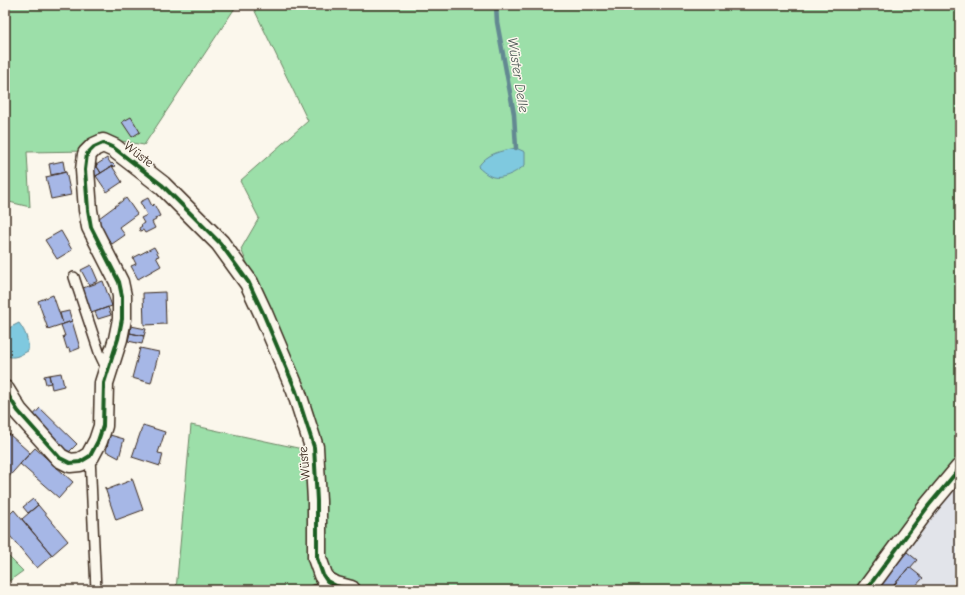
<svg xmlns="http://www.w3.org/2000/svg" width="965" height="595" font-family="'Comic Neue',sans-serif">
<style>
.built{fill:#e2e4ea}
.green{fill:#9cdfa9;stroke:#6c8464}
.water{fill:#7fc9df;stroke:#648992}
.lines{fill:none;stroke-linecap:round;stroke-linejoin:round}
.stream{stroke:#648992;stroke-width:4.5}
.building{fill:#a6b7e6;stroke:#3b2a1e}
.lane-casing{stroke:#3b2a1e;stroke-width:12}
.street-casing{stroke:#3b2a1e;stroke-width:21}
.lane{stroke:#fbf7ec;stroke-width:9}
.street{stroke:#fbf7ec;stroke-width:18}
.cycleway-casing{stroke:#fbf7ec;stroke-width:6}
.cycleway{stroke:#1b5e20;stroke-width:4}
.labels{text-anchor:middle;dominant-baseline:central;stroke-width:3;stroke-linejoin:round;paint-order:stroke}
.street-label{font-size:13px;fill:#3b2a1e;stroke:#fbf7ec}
.water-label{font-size:14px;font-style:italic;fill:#4f5a58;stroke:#fbf7ec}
</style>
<rect width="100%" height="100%" fill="#fbf7ec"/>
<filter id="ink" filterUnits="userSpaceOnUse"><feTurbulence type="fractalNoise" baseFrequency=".025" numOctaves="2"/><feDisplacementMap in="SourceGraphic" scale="8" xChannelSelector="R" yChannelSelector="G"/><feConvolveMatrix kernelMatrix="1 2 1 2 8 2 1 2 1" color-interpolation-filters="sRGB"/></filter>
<g filter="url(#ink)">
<!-- built -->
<path class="built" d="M960,465V590H860Z"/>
<!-- green -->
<path class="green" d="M5,5H237L144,145L104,138L89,151L27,152L30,207L5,201Z
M252,5H960V465L860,590H176L191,425L321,453L316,427L241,249L259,218L240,181L308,121Z
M5,553L23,571L5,584Z"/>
<!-- water -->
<path class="water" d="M516,148L525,152V165C517,172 501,181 490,176C486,174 481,170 478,167C487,153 501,151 516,148Z
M19,323C25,331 29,340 28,351C20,355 14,360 5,355V330Z"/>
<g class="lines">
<!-- stream -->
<path class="stream" d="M496,5L497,22L514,114L516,148"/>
</g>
<!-- building -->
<path class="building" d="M131,117L140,132L132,137L122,122Z
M107,158L111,164L112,163L115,166L113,167L112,166L101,173L96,165Z
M63,161L65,172L51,175L49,164Z
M95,162L97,165H96L101,173L96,176L89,166Z
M112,166L122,182L107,192L96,176Z
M66,172L71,195L51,199L46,177Z
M126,198L137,214L119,227L125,235L112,244L95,221Z
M148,198L152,206L154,204L160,216L155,218L156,220L152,222L155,228L145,233L143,230L140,231L139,228L142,226L141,225L144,223L141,218L147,215L140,202Z
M61,231L72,250L57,259L45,240Z
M154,247L159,256L156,257L161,266L138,279L131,266L136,264L133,258Z
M91,265L98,281L89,285L81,270Z
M103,281L112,306L91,313L83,288Z
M165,292L166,324L144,325L143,293Z
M53,295L63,324L48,329L38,301Z
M108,307L111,315L98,319L95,312Z
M69,311L72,321L63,324L60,313Z
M72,321L80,348L70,352L69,348L67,349L63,336H65L61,325Z
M131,326L146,329L144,336L130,333Z
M130,333L144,336L142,344L128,341Z
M140,348L159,352L151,383L132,378Z
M61,373L64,386L52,389L49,375Z
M49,375L51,383L46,384L44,376Z
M40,408L77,444L69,452L59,449L30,419Z
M143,425L165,432L158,453L163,454L160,466L132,457Z
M5,430L9,434L5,439Z
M9,434L30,453L5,481V439Z
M110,435L124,439L119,458L106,451Z
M35,448L73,482L59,498L20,464Z
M131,478H132L143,510L116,520L105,488V487L106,490L132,480Z
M33,499L38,505L28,513L23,507Z
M38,505L68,541L52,555L22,519Z
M14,510L52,555L37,568L5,530V519Z
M907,552L917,560L910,568L909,567L890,590H875Z
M909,567L923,578L912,590H890Z"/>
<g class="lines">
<defs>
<path id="lane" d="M74,277L100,355L107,370
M90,456L96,590
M315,590L334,586"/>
<path id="street" d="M5,390L18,411L60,458L70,463L80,462L90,456L98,441L103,426L104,383L118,339L122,319V296L119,282L91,227L88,210L85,170L87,154L94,147L103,143L114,148L162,185L220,243L249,283L263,313L296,391L314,447L317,501V558L323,575L327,581L336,586L351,590
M866,590L929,505L960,468"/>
</defs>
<!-- lane casing -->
<use href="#lane" class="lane-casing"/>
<!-- street casing -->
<use href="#street" class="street-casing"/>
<!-- lane -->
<use href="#lane" class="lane"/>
<!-- street -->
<use href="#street" class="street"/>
<defs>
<path id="cycleway" d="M5,390L18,411L60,458L70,463L80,462L90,456L98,441L103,426L104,383L118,339L122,319V296L119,282L91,227L88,210L85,170L87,154L94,147L103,143L114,148L162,185L220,243L249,283L263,313L296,391L314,447L317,501V558L323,575L327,581L336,586L351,590
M866,590L929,505L960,468"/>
</defs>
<!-- cycleway casing -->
<use href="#cycleway" class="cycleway-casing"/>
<!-- cycleway -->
<use href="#cycleway" class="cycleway"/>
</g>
</g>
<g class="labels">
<!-- street labels -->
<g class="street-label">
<text transform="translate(139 154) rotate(37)">Wüste</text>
<text transform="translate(304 463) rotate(-95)">Wüste</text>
</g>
<!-- water labels -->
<g class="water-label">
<text transform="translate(518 75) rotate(81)">Wüster Delle</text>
</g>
</g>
<!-- margin -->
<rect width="965" height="595" fill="none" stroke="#fbf7ec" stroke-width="20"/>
<rect x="10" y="10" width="945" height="575" fill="none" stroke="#3b2a1e" stroke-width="1.5" filter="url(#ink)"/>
</svg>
